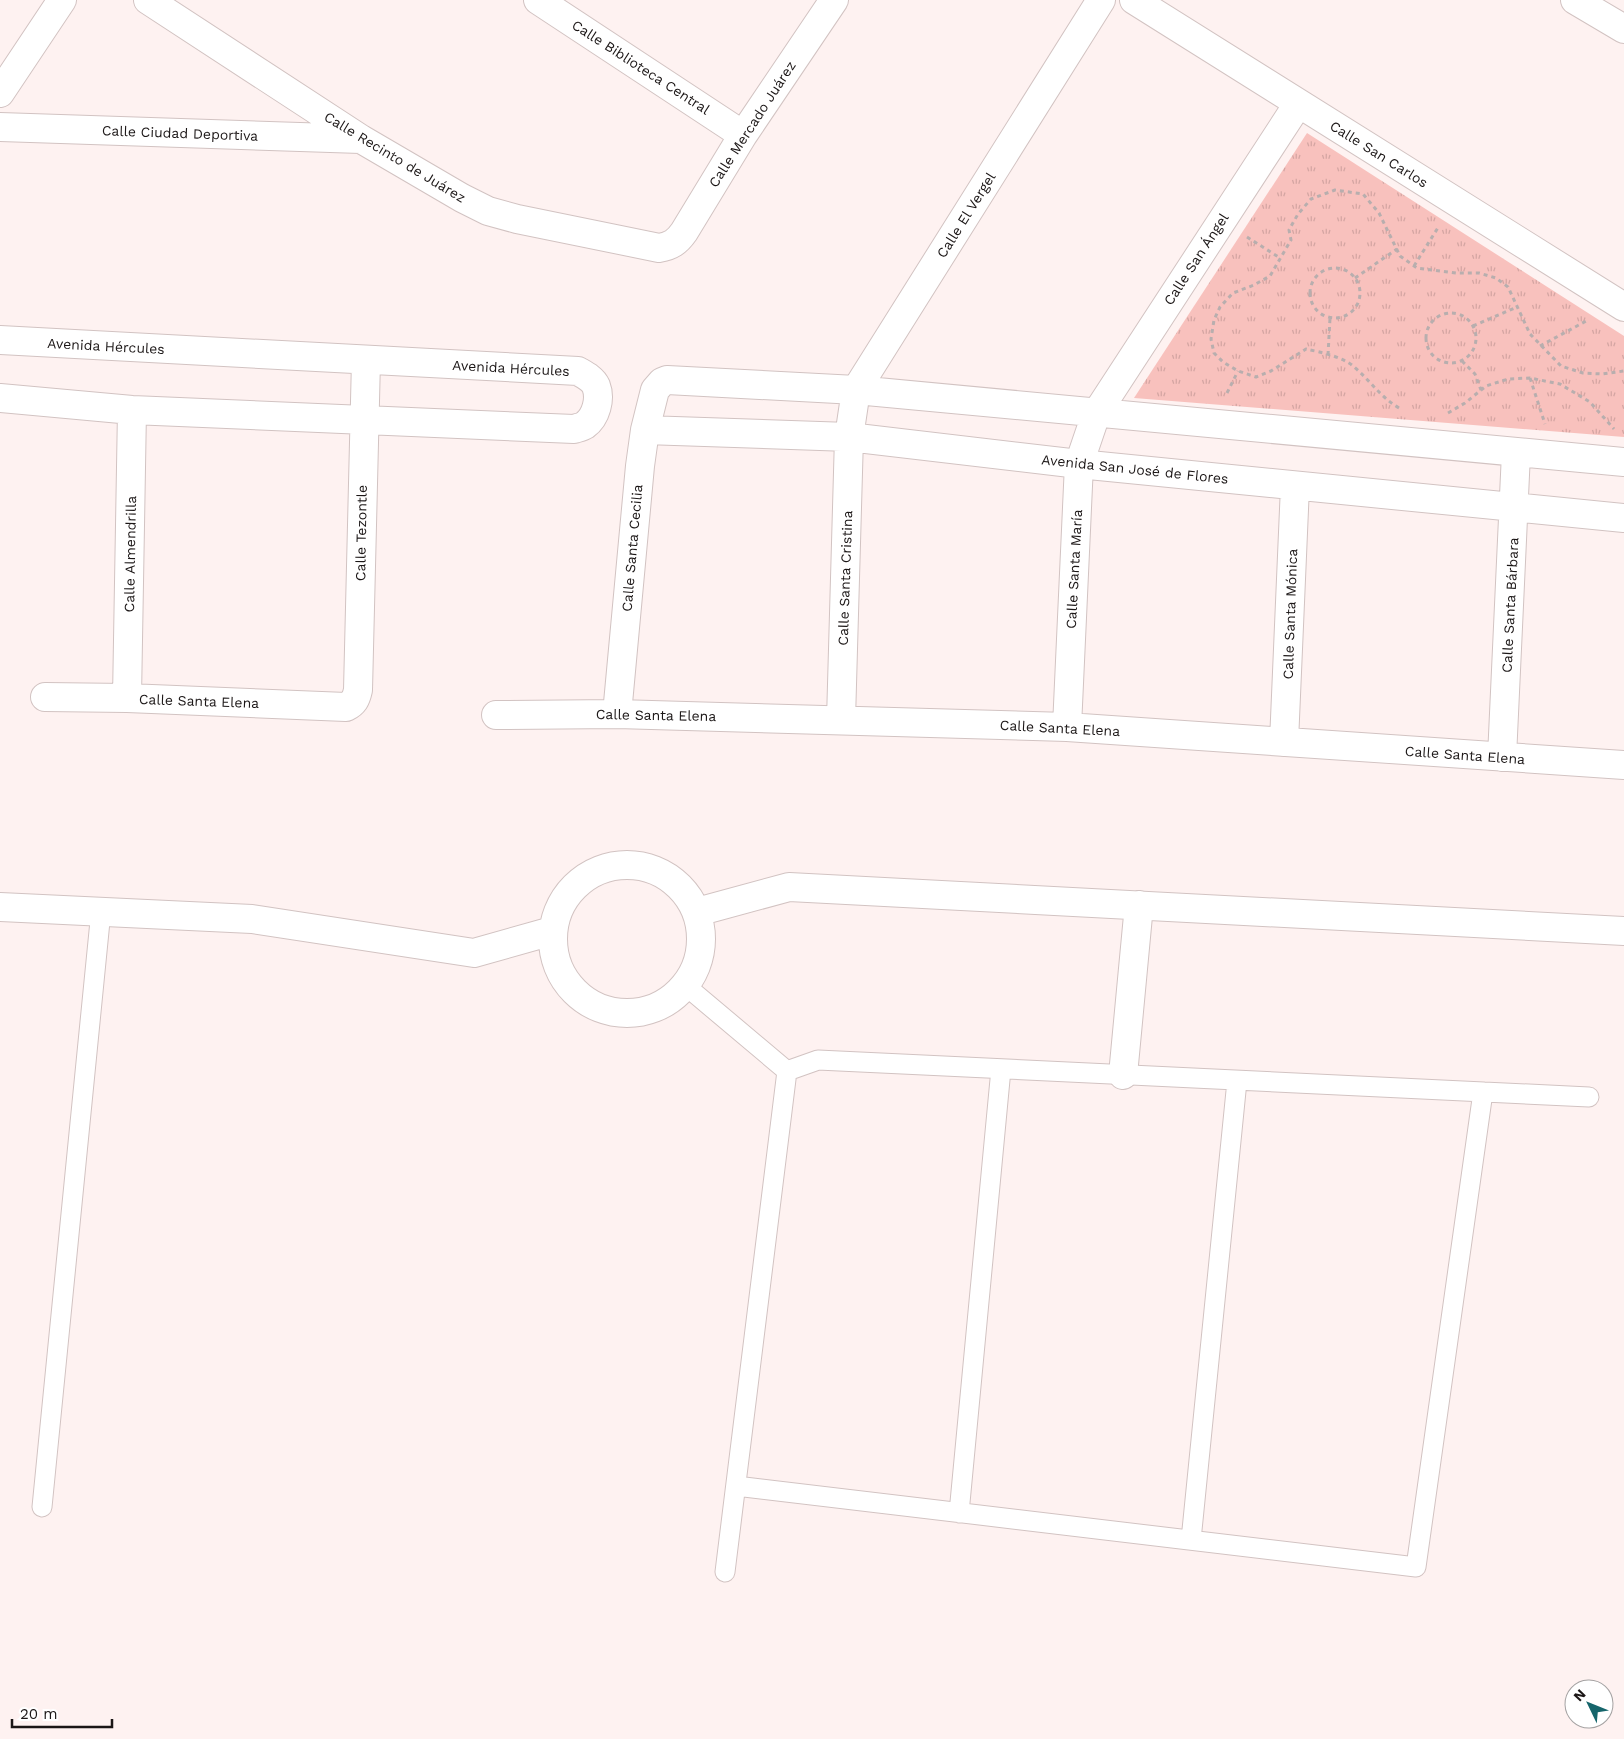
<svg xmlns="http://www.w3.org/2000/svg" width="1624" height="1739" font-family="'Work Sans',sans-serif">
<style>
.park{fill:url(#park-tufts)}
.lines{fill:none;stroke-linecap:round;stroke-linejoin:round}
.service-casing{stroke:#d2c3c2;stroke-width:21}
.minor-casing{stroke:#d2c3c2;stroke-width:30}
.tertiary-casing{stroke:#d2c3c2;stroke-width:30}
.path{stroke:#b8aeae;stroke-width:3;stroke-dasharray:4 4;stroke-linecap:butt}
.service{stroke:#fff;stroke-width:19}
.minor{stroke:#fff;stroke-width:28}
.tertiary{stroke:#fff;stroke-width:28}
.labels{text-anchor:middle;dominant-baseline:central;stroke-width:4;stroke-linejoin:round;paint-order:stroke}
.street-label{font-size:14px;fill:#1b1616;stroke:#fff}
</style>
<defs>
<pattern id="park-tufts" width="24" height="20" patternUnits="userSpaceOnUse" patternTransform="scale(1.25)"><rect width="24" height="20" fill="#f8c1bd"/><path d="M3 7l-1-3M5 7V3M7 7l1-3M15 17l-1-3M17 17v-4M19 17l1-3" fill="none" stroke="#d4a5a2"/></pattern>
</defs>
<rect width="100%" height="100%" fill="#fef2f1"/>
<!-- park -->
<path class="park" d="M1307,133L1624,336V437L1134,398Z"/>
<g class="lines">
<defs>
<path id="service" d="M686,986L787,1071
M787,1071L818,1060L1589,1097
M736,1486L1416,1567L1483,1092
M42,1507L101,911
M959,1513L1001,1069
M1191,1540L1237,1081
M725,1572L787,1071"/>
<path id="minor" d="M148,0L361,139L462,198L488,211L517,219L659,248C671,246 677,242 684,232L743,135L834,0
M538,0L743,135
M1134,0L1624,307
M1575,0L1624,29
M0,127L361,139
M0,340L578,371C585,375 593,379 596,386C601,399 596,417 585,425C582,427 577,428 574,429L132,410L0,398
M645,430L849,437L1079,464L1624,518
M45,697L127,698L346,707C354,703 356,699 358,690L366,360
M127,698L132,410
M617,714L640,466L645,430L655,390L662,382L667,380L856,390L1624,462
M496,715L617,714L1067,727L1624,765
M841,720L849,437L856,390L1101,0
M1067,727L1079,464L1096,414L1298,104
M1284,742L1295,486
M1502,757L1516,453
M553 939a74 74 0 1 1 148 0a74 74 0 1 1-148 0Z
M0,907L252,919L474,953L552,931
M697,912L789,887L1624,931
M1123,1075L1139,905"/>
<path id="tertiary" d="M0,93L62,0"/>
</defs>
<!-- service casing -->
<use href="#service" class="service-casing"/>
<!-- minor casing -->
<use href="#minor" class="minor-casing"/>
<!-- tertiary casing -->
<use href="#tertiary" class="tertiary-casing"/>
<!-- path -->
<path class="path" d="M1247,237L1280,258
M1414,266L1439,226
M1310 293a25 25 0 1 1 50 0a25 25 0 1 1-50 0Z
M1355,278L1397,249
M1426 338a25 25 0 1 1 50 0a25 25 0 1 1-50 0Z
M1473,326L1517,307
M1540,346L1588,320
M1328,355L1330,318
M1462,361L1475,374L1481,390
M1530,378L1545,424
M1227,393L1238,371
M1399,408C1380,397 1370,380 1353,366C1343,357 1320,352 1306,349L1271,371L1256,377L1238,371L1223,362L1214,353L1211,339L1214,320L1220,307L1233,293L1254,285L1270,276L1291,240L1289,230L1298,214L1311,199L1335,190L1363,194L1379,213L1400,256L1417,268L1456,273H1479L1496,278L1508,287L1530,334L1561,366L1583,373L1602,374L1624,371
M1448,413L1465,403L1486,386L1508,379L1530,378L1560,384L1590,402L1614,429"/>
<!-- service -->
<use href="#service" class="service"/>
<!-- minor -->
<use href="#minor" class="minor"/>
<!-- tertiary -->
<use href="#tertiary" class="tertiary"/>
</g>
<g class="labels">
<!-- street labels -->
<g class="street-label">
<text transform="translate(641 67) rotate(33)">Calle Biblioteca Central</text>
<text transform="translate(752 124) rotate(-57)">Calle Mercado Juárez</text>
<text transform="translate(180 133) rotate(2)">Calle Ciudad Deportiva</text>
<text transform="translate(1379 154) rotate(32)">Calle San Carlos</text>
<text transform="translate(395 157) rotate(31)">Calle Recinto de Juárez</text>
<text transform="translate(966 215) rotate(-58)">Calle El Vergel</text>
<text transform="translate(1196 259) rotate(-57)">Calle San Ángel</text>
<text transform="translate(106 346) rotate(3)">Avenida Hércules</text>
<text transform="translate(511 368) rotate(3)">Avenida Hércules</text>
<text transform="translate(1135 469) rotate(6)">Avenida San José de Flores</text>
<text transform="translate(361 533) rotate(-89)">Calle Tezontle</text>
<text transform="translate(632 548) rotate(-85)">Calle Santa Cecilia</text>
<text transform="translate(130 554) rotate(-89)">Calle Almendrilla</text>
<text transform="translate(1074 569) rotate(-87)">Calle Santa María</text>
<text transform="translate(845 578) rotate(-88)">Calle Santa Cristina</text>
<text transform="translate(1510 605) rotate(-87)">Calle Santa Bárbara</text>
<text transform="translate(1290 614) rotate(-88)">Calle Santa Mónica</text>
<text transform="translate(199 701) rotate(2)">Calle Santa Elena</text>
<text transform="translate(656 715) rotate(1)">Calle Santa Elena</text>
<text transform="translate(1060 728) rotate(3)">Calle Santa Elena</text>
<text transform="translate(1465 755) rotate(4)">Calle Santa Elena</text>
</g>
</g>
<!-- north arrow -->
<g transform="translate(1589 1704) rotate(313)"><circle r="24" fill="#ffffff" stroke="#a4a2a2"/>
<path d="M0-4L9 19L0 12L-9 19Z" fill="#16656b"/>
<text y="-8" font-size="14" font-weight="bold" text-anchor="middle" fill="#1b1616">N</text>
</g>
<!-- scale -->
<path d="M12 1719v8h100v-8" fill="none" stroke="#1b1616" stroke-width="2.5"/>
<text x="20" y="1719" font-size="15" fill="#1b1616" stroke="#ffffff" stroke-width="4" paint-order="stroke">20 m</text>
</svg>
